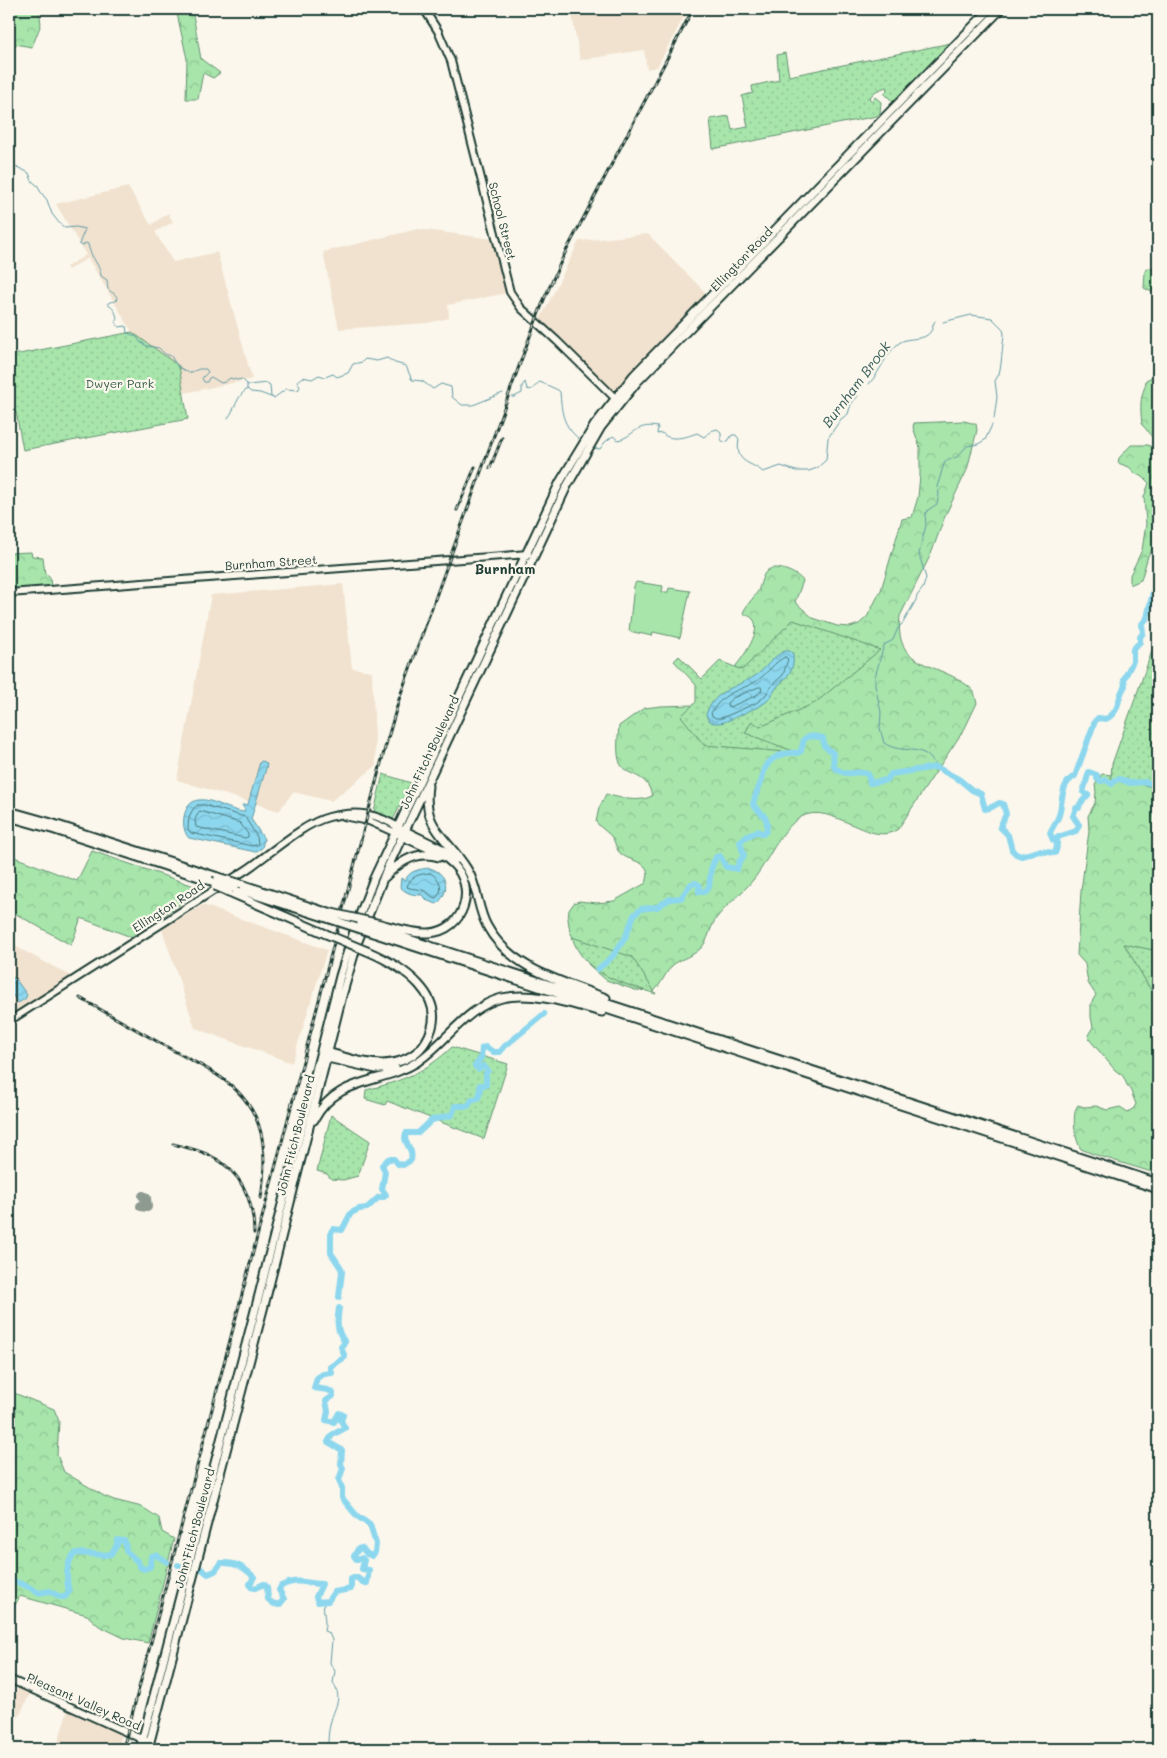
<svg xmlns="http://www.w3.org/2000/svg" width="1167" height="1758" font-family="Mali,sans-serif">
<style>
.built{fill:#f1e2cf}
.forest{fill:url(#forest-crowns);stroke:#639170}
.park{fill:url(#park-dots);stroke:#639170}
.garden{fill:#a7e5ab;stroke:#639170}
.water{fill:url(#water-waves);stroke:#6199a4}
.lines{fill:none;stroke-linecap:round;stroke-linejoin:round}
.shore{stroke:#4b7b7e;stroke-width:1}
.stream{stroke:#6199a4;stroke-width:1}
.river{stroke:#8dd7ee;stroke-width:6}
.taxiway{stroke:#8d9a90;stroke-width:10}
.major-casing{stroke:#1f3d34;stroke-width:10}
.highway-casing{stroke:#1f3d34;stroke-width:11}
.major{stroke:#fbf7ec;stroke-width:6}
.highway{stroke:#fbf7ec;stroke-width:7}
.rail-casing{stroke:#1f3d34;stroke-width:3}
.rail{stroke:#fbf7ec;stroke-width:1;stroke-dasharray:4;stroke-linecap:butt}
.highway-bridge-casing{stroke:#1f3d34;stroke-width:11;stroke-linecap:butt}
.highway-bridge{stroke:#fbf7ec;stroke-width:7}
.labels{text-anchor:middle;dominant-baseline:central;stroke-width:4.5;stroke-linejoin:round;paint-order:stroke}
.street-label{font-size:12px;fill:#1f3d34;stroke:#fbf7ec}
.park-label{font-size:12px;fill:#3a5f4c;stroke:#fbf7ec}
.water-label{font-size:14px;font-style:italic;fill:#355c59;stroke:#fbf7ec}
.neighbourhood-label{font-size:14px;font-weight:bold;fill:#1f3d34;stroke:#fbf7ec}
</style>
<defs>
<pattern id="forest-crowns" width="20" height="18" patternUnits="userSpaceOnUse" patternTransform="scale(1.25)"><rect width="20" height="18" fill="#a7e5ab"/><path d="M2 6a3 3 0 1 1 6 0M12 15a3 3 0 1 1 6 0" fill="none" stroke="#8fc594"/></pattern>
<pattern id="park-dots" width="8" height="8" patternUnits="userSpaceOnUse" patternTransform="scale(1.25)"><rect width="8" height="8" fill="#a7e5ab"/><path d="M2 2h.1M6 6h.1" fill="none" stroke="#8fc594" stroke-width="1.8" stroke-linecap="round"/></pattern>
<pattern id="water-waves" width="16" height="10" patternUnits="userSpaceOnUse" patternTransform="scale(1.25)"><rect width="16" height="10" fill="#8dd7ee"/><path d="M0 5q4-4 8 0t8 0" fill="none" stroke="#79b9cd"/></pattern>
</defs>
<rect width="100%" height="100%" fill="#fbf7ec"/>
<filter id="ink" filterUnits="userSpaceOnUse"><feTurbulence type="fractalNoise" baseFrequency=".02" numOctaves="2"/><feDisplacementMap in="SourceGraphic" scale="10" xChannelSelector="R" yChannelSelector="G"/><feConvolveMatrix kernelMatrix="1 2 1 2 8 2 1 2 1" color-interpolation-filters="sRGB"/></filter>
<g filter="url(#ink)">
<!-- built -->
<path class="built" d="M571,9H688L657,67L647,69L644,50L580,60Z
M128,187L151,225L168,213L173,222L155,232L173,262L217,252L252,379L184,393L179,366L132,332L88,258L68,270L66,267L86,255L56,204Z
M418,229L493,239L507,293L448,305L449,318L428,323L339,329L323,252Z
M648,234L707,294L616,390H612L539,322L579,241Z
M343,584L352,668L372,671L376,766L331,801L293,792L279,811L177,780L211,595Z
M203,905L327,950L292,1063L195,1028L162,929Z
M9,943L73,977L9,1017Z
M19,1686L31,1692L9,1736V1705Z
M68,1709L122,1735L118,1749H56Z"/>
<!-- forest -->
<path class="forest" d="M9,9H39L41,24L32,47L9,43Z
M176,9H192L201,59L220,73L213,78L203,73L198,99H186L187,59Z
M1149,268L1153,269L1158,278V295L1144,288L1145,271Z
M1152,377H1158V442C1150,437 1148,430 1142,425C1141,415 1140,405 1142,396C1143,390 1146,386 1146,380Z
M964,421L976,424L977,430L967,470L945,516L931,554L900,616C895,659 920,661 952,676C959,680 969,685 974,692C975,695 976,700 977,703L965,728L898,829C871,849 832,800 801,817C780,829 768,862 753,880C743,893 728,903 718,916C710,925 709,941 700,949C693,956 682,958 674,964C665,972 662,984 654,991L635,990L606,980L589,965L570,932L568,919L569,910L574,903L579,901L597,903L614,901L646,883C654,860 632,863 621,854C616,850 616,844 613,839C609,832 601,829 596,822L599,808L606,794C619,798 639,803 652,796C647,771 626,778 620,763C616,753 618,737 619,726L644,708L661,706L694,705C705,695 720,685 729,674C738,664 764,632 753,619C751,616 746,615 743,613C746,605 753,599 758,591C761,584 762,574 768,570C776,564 798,573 803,581L795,602L813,618L837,626L850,627L859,624L867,617L881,590L902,519L912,517L918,497L920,475V448L913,427L914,423Z
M1131,445H1148L1158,450V540L1148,556L1141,580L1130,585V575L1142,550L1146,524L1144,497L1149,483L1143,477L1136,474L1129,467L1118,463L1119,458Z
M31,552L32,556L43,557L45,574L48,575L50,577L51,589L13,592L9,553Z
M1102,774L1123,776L1158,782V1174L1093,1154L1081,1149C1075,1141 1071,1113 1078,1105L1084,1107L1096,1106L1107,1110L1120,1107L1128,1112L1134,1108L1136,1104L1130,1089L1127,1085L1123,1076L1115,1070L1089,1039L1088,1035L1093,1027L1091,1017V1003L1096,995L1088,983L1085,964L1077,955L1081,891L1089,831L1088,816L1095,803L1096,792L1095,785Z
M92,851L203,889L131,937L81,918L71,945L9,910V855L77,881Z
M9,1391L54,1409L59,1421L57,1455L64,1472L104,1496L114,1500L142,1507L159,1518L162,1532L174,1539L148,1643L124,1638L99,1626L87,1615L20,1596L9,1616Z"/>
<!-- park -->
<path class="park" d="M951,43L893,102L884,93L887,90L886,87L876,91L869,98L872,101L875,97L881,102L880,113L877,116L713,149L710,119L729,116L732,130L748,127L742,96L753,93L752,86L779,80L777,55L785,53L789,76Z
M132,332L179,366L188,419L23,450L16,412L9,414V356Z
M793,620L880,650L815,703L760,727L752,721L745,733L798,753L704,745L681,716L696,702V685L674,661L679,656L702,679L720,661L742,670Z
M1158,634V788L1111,778L1112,764Z
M383,774L411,783L395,816L393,819L374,812Z
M572,937L632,957L656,994C622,983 584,975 572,937Z
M1124,944L1158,951V1002Z
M452,1047L508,1064L484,1139L387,1101L385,1105L365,1099L366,1090C402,1081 426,1072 452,1047Z
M331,1115L370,1141L358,1176L343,1180L331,1179L327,1174L317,1171Z"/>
<!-- garden -->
<path class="garden" d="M636,582L663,586L662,592H668L669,588L690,591L680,638L653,632L652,636L629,631L634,586Z"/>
<!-- water -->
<path class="water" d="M785,651H790L793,654C795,672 787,676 777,687C773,692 772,697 766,702C760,707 752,709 745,713C735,717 710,733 706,714C716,689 735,688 755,676C766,669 772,656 785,651Z
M262,761L265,762L267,765L251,819L264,839L262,848L255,852L251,851L189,838C179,828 183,801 199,800C213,798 229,811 244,812L245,810L242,805H247L248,804L260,762Z
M430,868C449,874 450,892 437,904L428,901L422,895C413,895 407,894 400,887L401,878L405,881C409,870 420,869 430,868Z
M9,974L17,981L27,995L25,999L18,1003L9,990Z"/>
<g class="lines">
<!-- shore -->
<path class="shore" d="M785,657L788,659L783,675L773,684L764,697L756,703L722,718H716L712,716L711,713C726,689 738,693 758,680C768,673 774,662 785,657Z
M759,687H761L762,690L755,696L730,707L727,706V703L733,698Z
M198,805H204L245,817L257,837L258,844L252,846L191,833L188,829C188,820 190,809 198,805Z
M200,811L240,823L248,834V837L245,838L196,827L195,820Z
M430,873C440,878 445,889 436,898C430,897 430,894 425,891C420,888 413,890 407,887C410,876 419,874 430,873Z"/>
<!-- stream -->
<path class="stream" d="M9,165L19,168L29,173L32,181L38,186L40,191L47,200L52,214L60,224L65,228L76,227L85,229L79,244L82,246L86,243L88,244C90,257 101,266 101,276L107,280L108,289C111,293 120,295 116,301L110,302L107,304C113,308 116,311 117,319L115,322L119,327L126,326L127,333C133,335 138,336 140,342L147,346L159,348L165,354L171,356L177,366L189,373L199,369H206L208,372L202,378L204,382H207L209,378L211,377L221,383L225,382L230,378L237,380L242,379L248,385L267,383L270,385L271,397L274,398L286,389L298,390L300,387L297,381L303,377L312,379L319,375L325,377L333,374L337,377L348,373L353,364L362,362L365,359L377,361L387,358L395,363L406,366L412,380L422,381L433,389L441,384L451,387L452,397L462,405H473L503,393
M943,322L971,315L992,318L1003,329L1004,334L1001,364L999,374L995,381L997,397L994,419
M247,384V389L251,392L260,393L271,397
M869,384C881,371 885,354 899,343C908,336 925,342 931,331C933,328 933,323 935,321
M512,397H514L522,393V386L525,382L527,389C534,392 535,384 540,382L558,390L560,392C562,414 562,424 579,439
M228,418C236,408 236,397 247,389
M594,448L600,449L605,442L613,436L618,440C635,436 635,423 658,427L657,434L662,433C670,442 687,437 697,433L704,437L711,431L717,429L721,432V439L723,442L728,441L732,435H736L739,439C735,464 748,460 763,472L781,466L796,471H809L817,468L826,460L828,438L841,419L848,414L851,404L858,396
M936,767C925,741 903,756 884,743L880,728L881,712L875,685V677L884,645L893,640L898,628L903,623L916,600L917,596L923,588L926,578L919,554L926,525L925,514L928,510L937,504L939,494L937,487L944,464L946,461L957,457L967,446L978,444L985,440L992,425
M324,1601C322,1611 327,1620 324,1631L329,1633L332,1640L330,1663L335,1671L333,1683C344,1700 333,1708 330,1725C328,1733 328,1741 328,1749"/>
<!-- river -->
<path class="river" d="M1056,842L1053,840L1050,833C1052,827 1057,822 1059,815C1063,801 1060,784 1075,776L1095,721L1098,718L1106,719C1122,710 1116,698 1125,686L1124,679L1133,661V649L1140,642V637L1143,633L1142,624L1147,618L1154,588L1158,586
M598,969L612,957L625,938L634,915L641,909L657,907L670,899L681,898L691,884L696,883L699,885V892H704L709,887L711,869L716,857L720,856L726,867L737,869L739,862L744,856L740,842C744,836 752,835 757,831L763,834L766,831C770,818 762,814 753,805C754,797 758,790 761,782C763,778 763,771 766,767C771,756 786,752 797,753L801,751L804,739C811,735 816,736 823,738L824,746L833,753L834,767C849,779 852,769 868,774L870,783L887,780L891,774L936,767L960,780L972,790L981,794L985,809L992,807L999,803L1003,804L1006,814L1000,827L1008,835L1012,850L1016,854L1021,856L1039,851L1055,853C1058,848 1056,843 1058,837L1076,831L1079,825L1073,816L1076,808H1079L1080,804L1088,795L1083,792L1089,772L1097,775V779L1101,781L1106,780L1112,784L1115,780L1120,779L1130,783L1146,782L1158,786
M339,1297L342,1272L341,1268L331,1253V1232L333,1229L342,1230L351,1213L359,1209L367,1208L379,1197H384L386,1195L382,1189L385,1172L382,1165L388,1159H394L398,1164L403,1165L411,1160C414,1146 402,1145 406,1133H418L432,1120L452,1115L455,1106H468L472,1100L478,1098L480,1093V1085H486V1073L488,1071L484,1066L478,1069L475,1066L481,1058L482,1048L486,1047L493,1052H500L505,1046L544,1014
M178,1565L181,1566
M199,1567L208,1574L215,1571L221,1563C235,1562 244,1567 254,1577L250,1584L251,1587L255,1588L264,1584L267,1587L268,1599L272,1603L279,1605L284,1599L279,1590L281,1586C300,1577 304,1584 322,1584L316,1597L318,1602L328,1601L334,1592L351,1589V1579L356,1577L364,1583H367L369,1570L362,1569L364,1560L362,1558L357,1560L354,1556L358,1549L362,1548L367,1554L372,1556L375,1552L376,1544L370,1525L357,1516L342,1498V1488L339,1480L343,1468L341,1464L342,1450L328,1442L332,1435L345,1428L341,1421L343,1415L339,1413L334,1422L326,1420L328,1411L326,1401L333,1396V1393L328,1390L314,1388L317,1378L323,1374L332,1373L330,1367L345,1357L341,1347L345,1342C336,1331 337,1321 339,1308
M9,1579C20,1585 28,1584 38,1593L50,1591L60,1597H65L69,1592C66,1580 65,1561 76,1553L104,1555L111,1554L117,1545V1540L125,1541L126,1551L138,1562L140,1567L144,1569L150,1567L151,1556L156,1555L167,1562"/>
<!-- taxiway -->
<path class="taxiway" d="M141,1206L147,1207L146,1198L143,1196"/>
<defs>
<path id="major" d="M424,9L438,31L451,61L510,292L521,308L557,341L619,402
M9,593L528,554
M344,816L369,821L398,834
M9,1021C88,971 167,920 246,870C270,854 302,824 329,817C357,810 377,813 401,829
M9,1679L146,1741"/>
<path id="highway" d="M428,786C422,828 447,837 467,869C478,886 477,908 487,926C510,969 564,982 606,998
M9,811L48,822L218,877
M9,817L55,830L211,881
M405,831L442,849L457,859
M385,877C399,862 418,850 439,857
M241,884L332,914
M234,888L330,919
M229,892L326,934
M376,923C393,927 412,934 429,933C465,931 477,887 453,864C439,850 419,845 402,836
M375,928L1158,1183
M373,933L1158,1189
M324,1051C345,1057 371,1067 392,1063C406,1061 419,1053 426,1041C453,997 400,965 367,951
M323,1057L376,1069H396
M314,1120C337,1076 381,1085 417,1062C446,1043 466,1007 502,998C532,991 572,1004 602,1012
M140,1749L259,1295L340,976L356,925L374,878L560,482L594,426L634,375L990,9
M148,1749L267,1294L342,996L358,941L386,871L567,486L601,427L637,382L1001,9"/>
</defs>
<!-- major casing -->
<use href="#major" class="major-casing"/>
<!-- highway casing -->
<use href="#highway" class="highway-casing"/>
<!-- major -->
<use href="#major" class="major"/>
<!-- highway -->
<use href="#highway" class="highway"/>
<defs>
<path id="rail" d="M490,468L502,438
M457,510L475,467
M80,998C112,1016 144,1034 176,1052C192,1061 208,1068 223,1079C266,1110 268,1150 261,1198
M173,1144C186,1147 199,1150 211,1156C241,1171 254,1200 254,1233
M123,1749L385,748L400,696L527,344L545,297L563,257L693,9"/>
</defs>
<!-- rail casing -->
<use href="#rail" class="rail-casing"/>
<!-- rail -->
<use href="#rail" class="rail"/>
<defs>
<path id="highway-bridge" d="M218,877L241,884
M211,881L234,888
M215,886L229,892
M332,913L376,923
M330,919L373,933
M361,923L375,928
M326,934L367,951"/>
</defs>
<!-- highway-bridge casing -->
<use href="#highway-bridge" class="highway-bridge-casing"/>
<!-- highway-bridge -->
<use href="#highway-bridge" class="highway-bridge"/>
</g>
</g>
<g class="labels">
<!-- street labels -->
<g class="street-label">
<text transform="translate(503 221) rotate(76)">School Street</text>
<text transform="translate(741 259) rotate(-46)">Ellington Road</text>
<text transform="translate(271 562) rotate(-4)">Burnham Street</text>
<text transform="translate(429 752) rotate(-65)">John Fitch Boulevard</text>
<text transform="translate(168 906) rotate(-33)">Ellington Road</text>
<text transform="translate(295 1135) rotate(-76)">John Fitch Boulevard</text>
<text transform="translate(194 1528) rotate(-75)">John Fitch Boulevard</text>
<text transform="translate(84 1701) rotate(24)">Pleasant Valley Road</text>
</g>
<!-- park labels -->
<g class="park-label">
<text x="120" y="383">Dwyer Park</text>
</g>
<!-- water labels -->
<g class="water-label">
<text transform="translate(856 384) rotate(-53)">Burnham Brook</text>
</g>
<!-- neighbourhood labels -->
<g class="neighbourhood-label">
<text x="505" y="568">Burnham</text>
</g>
</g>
<!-- margin -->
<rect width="1167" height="1758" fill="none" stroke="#fbf7ec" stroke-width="30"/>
<rect x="15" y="15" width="1137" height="1728" fill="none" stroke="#1f3d34" stroke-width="2" filter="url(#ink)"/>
</svg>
